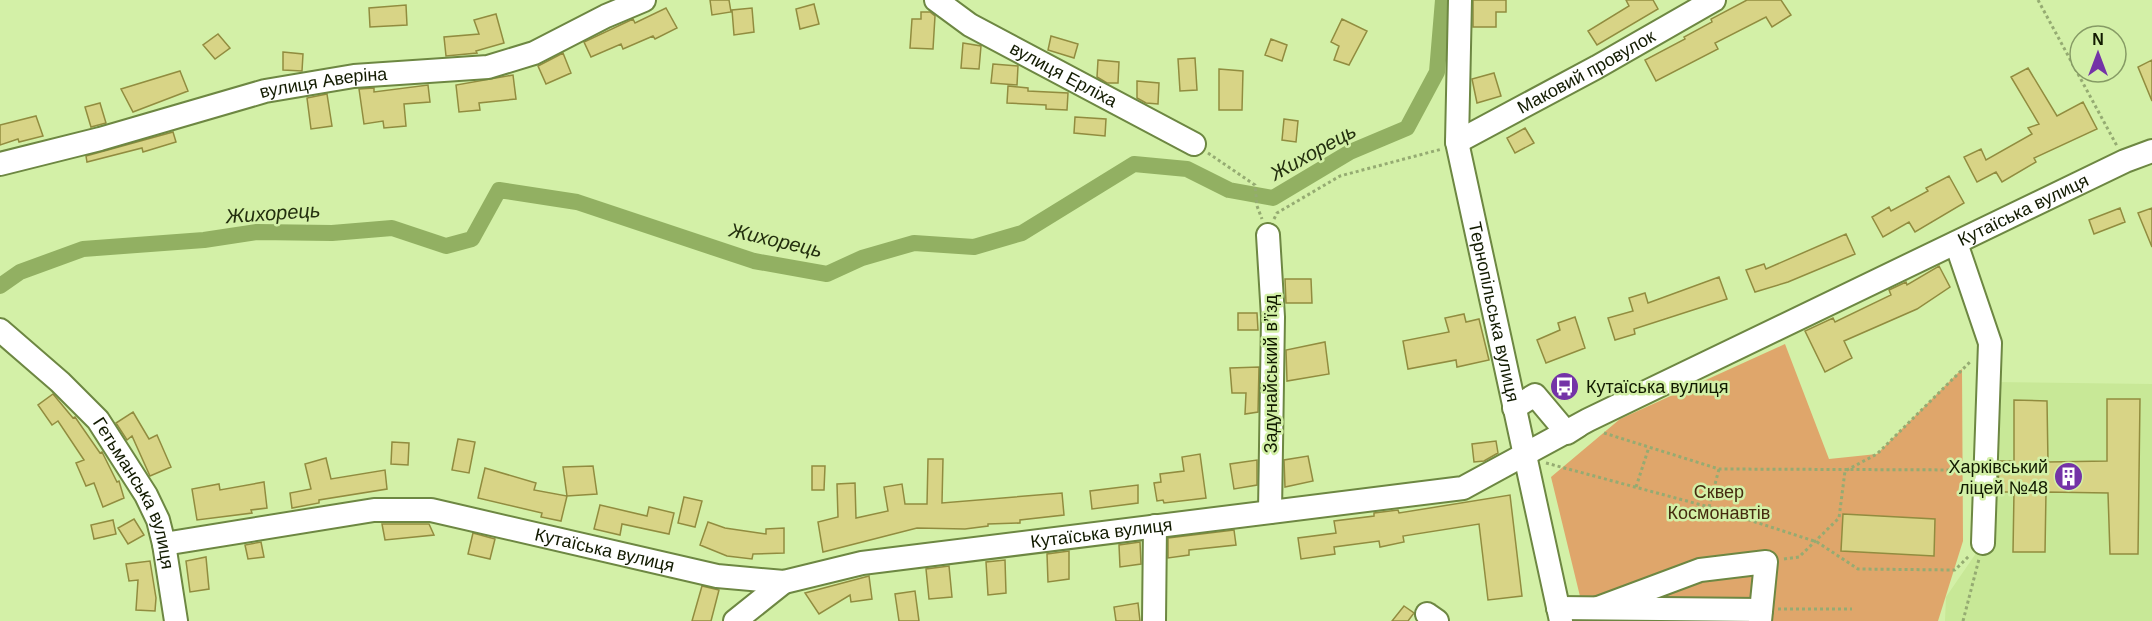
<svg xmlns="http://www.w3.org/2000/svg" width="2152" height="621" font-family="Arial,sans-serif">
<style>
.built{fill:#c8e897}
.green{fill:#dfa66b}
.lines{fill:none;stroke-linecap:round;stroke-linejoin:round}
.canal{stroke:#92b062;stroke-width:16}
.building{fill:#d8d486;stroke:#918c3f;stroke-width:1.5}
.minor-casing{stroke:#6d8742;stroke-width:26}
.path{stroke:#95ab72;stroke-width:3;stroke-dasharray:3 3;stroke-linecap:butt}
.minor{stroke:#fff;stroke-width:22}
.labels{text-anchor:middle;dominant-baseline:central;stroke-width:5;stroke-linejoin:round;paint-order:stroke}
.street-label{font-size:18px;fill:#121b01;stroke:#d3f0a7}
.poi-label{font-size:18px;fill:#121b01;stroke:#d3f0a7;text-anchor:start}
.park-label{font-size:18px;fill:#452b0f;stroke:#d3f0a7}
.water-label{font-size:20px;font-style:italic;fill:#232f0e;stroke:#d3f0a7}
</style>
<rect width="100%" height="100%" fill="#d3f0a7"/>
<!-- built -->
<path class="built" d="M1993,382L2152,384V621H1945L1946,597L1983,543Z"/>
<!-- green -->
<path class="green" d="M1785,344L1829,459L1877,454L1962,369L1963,541L1938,621H1586L1551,477L1620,419Z"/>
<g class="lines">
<!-- canal -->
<path class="canal" d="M0,286L20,272L83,249L204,240L257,232L332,233L392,228L446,246L472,239L499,190L577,202L754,261L827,274L862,258L914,243L974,247L1022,233L1134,164L1187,169L1229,190L1273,198L1350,152L1407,128L1437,72L1443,0"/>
</g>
<!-- building -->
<path class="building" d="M710,0H729L731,12L712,15Z
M1473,0H1506V12H1496V27H1473Z
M1626,0H1653L1658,9L1597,45L1588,31L1629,6Z
M1747,0H1781L1791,15L1772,27L1766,17L1715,43L1718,49L1656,81L1645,60L1685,39L1684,37L1712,22L1711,19Z
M814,4L819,24L800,29L796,9Z
M406,5L407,25L370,27L369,8Z
M666,8L677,28L655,39L653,36L623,49L621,44L591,57L584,42L633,19L635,23Z
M752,8L754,32L734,35L732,10Z
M921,12H930L935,16L933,49L910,48L912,19H921Z
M496,14L504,43L476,51L477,53L446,56L444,37L479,34L474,20Z
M1342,19L1367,31L1349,65L1334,60L1339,46L1331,42Z
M218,34L230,48L215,59L203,45Z
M1051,36L1078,44L1074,58L1048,50Z
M1271,39L1287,45L1282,61L1265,55Z
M963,43L981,46L979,69L961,68Z
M283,52L303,54L302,71L283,70Z
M563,53L571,73L546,84L538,66Z
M1195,58L1197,90L1180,91L1178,59Z
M1098,60L1119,62L1118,83H1107L1097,77Z
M2152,60V101L2138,67Z
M993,64L1018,66L1017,85L991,83Z
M2028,68L2057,116L2083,102L2097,129L2034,158L2036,162L2002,182L1996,172L1977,182L1964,157L1981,149L1986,160L2032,134L2028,128L2039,124L2011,77Z
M1219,69L1243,71L1242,110H1219Z
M180,71L188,91L133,112L121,89Z
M1494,73L1501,96L1477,103L1472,79Z
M513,75L516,99L479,103L480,110L459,112L456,85Z
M1137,81L1159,83L1158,104L1146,103L1137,98Z
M428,85L430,102L404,104L406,126L384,128L383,121L364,124L359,89L374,88V92Z
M1008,86L1028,88V91L1068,93L1067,110L1046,109V105L1007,103Z
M327,94L332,126L311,129L307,98Z
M100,103L106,123L91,127L85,107Z
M36,116L43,136L19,142L18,139L0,145V125Z
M1075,117L1106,119L1105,136L1074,133Z
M1284,119L1298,121L1296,142L1282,140Z
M1525,128L1534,143L1515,153L1507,138Z
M173,132L176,142L143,152L142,148L87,162L86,156Z
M1949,176L1964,203L1915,232L1909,222L1883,237L1872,217L1889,207L1891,211L1928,191L1926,188Z
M2120,208L2125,222L2094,234L2089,220Z
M2152,208V247L2138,213Z
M1846,234L1855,254L1788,282L1755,292L1746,270L1764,264L1766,269Z
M1939,266L1950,287L1917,309L1844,341L1852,358L1825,372L1805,331L1833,318L1835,322L1891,295L1889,290L1906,282L1907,285Z
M1719,277L1727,299L1634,329L1635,334L1615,340L1608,318L1633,311L1629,298L1645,293L1648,303Z
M1285,279H1311L1312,303H1286Z
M1238,313H1257L1258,330H1238Z
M1464,314L1466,322L1479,319L1489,360L1457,367L1456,360L1408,369L1403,341L1449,332L1445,318Z
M1575,317L1585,348L1546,363L1537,340L1560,330L1558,323Z
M1325,342L1329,374L1287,381L1286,350Z
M1259,367L1258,412L1245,414L1246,393H1232L1230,368Z
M53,394L73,418L75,417L100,453L102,452L117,482L119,481L124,498L103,507L94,483L86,486L76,463L84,460L58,421L52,425L38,405Z
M2107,399H2140L2138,554H2110L2108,493L2046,492L2045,552H2013L2014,492H1998L1999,461H2014V400L2047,401L2048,462L2107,461Z
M133,412L149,439L157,435L171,467L150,476L132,436L127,440L116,423Z
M458,439L475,442L469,473L452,470Z
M1496,441L1498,453L1484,461L1474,462L1472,444Z
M392,442L409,443L408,465L391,464Z
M1200,454L1206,498L1164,503L1163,500L1157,501L1154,483L1161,482L1160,474L1184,471L1182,457Z
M1308,456L1313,481L1285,487L1284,460Z
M326,458L331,479L385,470L387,489L319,500V503L292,508L290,493L311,489L305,464Z
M928,459H943L942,503L1062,493L1064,515L1020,520V523L988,524V526L965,529L917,528L823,552L818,522L838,517L837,484L855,483L856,518L888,511L884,487L902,484L905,504H927Z
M1257,460V485L1234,489L1230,464Z
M593,466L597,494L567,496L563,467Z
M812,466H825L824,490H812Z
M485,468L536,483L534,490L567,496L561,521L541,517L542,513L478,498Z
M264,482L267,508L251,510L252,513L197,520L192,489L219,484L220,490Z
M1138,485V503L1092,509L1090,491Z
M1510,495L1522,596L1488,600L1479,524L1403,536L1404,542L1380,547L1379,541L1334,547L1335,554L1301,559L1298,538L1336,533L1334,521L1374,516V513L1398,510L1399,513Z
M684,497L702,501L695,527L678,523Z
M600,505L647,516L649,507L674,513L669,534L622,524L620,535L594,529Z
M1843,514L1935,519L1934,556L1841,551Z
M134,519L144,535L128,544L118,528Z
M113,520L116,534L94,539L91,525Z
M708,522L725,528L766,534V529L784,528V553L753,554L752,559L727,556L700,545Z
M382,524H429L434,535L385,540Z
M1234,530L1236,545L1189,550V555L1168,558V538Z
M473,533L495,539L490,559L468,554Z
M261,542L264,557L248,559L245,545Z
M1140,542L1141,564L1120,567L1119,545Z
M1069,551V579L1048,582L1047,554Z
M206,557L209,589L190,592L186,561Z
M1005,560L1006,593L988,595L986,562Z
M150,561L156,598L155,611L136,610L138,580L129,581L126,564Z
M949,566L952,597L929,599L926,569Z
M869,576L872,599L851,602L850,595L819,614L805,593Z
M702,586L719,590L711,621H692Z
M915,591L919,621H899L895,594Z
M1138,603L1140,621H1116L1114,607Z
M1404,606L1414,613L1408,621H1392Z"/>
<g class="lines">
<defs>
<g id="minor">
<path id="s1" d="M936,0L970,25L1194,144"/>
<path id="s2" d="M1460,0L1457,142L1561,621"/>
<path id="s3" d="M1457,142L1597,67L1714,0"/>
<path id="s4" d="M0,164L100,139L265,91L354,76L488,67L534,53L606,16L644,0"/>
<path d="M1268,235L1273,317L1270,512"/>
<path d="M1956,243L1990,343L1983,543"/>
<path id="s5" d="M0,330L60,382L98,420L146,495L158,520L164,544L176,621"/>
<path d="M1514,408L1535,395L1567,433L1578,426"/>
<path id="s6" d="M164,544L374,510H431L717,576L784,582L862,563L1463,488L1588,420L2125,161L2152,151"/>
<path d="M1558,608L1761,610"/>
<path d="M1598,608L1700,570L1766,562L1760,621"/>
<path d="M1427,614L1437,621"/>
<path d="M735,621L784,582"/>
<path d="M1154,621L1155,526"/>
</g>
</defs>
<!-- minor casing -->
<use href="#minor" class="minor-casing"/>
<!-- path -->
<path class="path" d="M2038,0L2117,146
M1208,153L1255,185L1257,206L1262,219
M1274,219L1277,213L1340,176L1442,149
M1604,433L1719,469L1967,470
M1546,463L1709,507L1817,542L1858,569L1955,570L1970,555
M1636,487L1649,447
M1709,507L1719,469
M1784,559L1799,557L1839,518L1845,471L1877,454L1971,361
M1778,609H1852
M1963,621L1979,559"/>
<!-- minor -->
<use href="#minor" class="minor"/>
</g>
<!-- icons -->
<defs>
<symbol id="bus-disc" viewBox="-11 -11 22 22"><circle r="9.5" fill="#7433a7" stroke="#d3f0a7"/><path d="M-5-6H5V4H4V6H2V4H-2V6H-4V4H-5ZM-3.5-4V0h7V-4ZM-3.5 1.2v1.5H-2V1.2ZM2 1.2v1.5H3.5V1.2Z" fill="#fff"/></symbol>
<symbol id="building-disc" viewBox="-11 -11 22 22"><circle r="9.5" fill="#7433a7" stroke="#d3f0a7"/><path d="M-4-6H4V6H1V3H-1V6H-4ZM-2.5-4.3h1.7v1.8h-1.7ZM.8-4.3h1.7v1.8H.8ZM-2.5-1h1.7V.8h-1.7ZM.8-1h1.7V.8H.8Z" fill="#fff"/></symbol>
</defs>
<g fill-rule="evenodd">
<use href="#bus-disc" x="1548" y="370" width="33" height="33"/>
<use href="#building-disc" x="2052" y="460" width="33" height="33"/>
</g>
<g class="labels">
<!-- street labels -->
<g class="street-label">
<text stroke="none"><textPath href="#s3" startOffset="147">Маковий провулок</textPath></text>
<text stroke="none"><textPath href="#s1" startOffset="148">вулиця Ерліха</textPath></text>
<text stroke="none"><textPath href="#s4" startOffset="334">вулиця Аверіна</textPath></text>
<text stroke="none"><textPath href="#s6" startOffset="1942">Кутаїська вулиця</textPath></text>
<text stroke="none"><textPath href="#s2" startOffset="316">Тернопільська вулиця</textPath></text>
<text transform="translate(1271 374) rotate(-90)">Задунайський в’їзд</text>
<text stroke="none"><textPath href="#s5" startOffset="216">Гетьманська вулиця</textPath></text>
<text stroke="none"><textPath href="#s6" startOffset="952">Кутаїська вулиця</textPath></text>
<text stroke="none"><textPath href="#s6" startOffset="448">Кутаїська вулиця</textPath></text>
</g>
<!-- poi labels -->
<g class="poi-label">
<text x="1586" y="387">Кутаїська вулиця</text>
<text x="2048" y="467" text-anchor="end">Харківський<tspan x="2048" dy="21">ліцей №48</tspan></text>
</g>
<!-- park labels -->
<g class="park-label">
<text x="1719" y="492">Сквер<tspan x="1719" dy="21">Космонавтів</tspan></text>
</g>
<!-- water labels -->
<g class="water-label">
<text transform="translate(1313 152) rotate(-29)">Жихорець</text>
<text transform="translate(273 213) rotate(-4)">Жихорець</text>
<text transform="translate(776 240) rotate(13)">Жихорець</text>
</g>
</g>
<!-- north arrow -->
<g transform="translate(2098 54)"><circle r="28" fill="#d3f0a7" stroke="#869b65" stroke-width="1.5"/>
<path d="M0-4.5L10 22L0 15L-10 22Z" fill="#7433a7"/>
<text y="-9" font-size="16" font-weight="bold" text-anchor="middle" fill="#121b01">N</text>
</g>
</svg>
